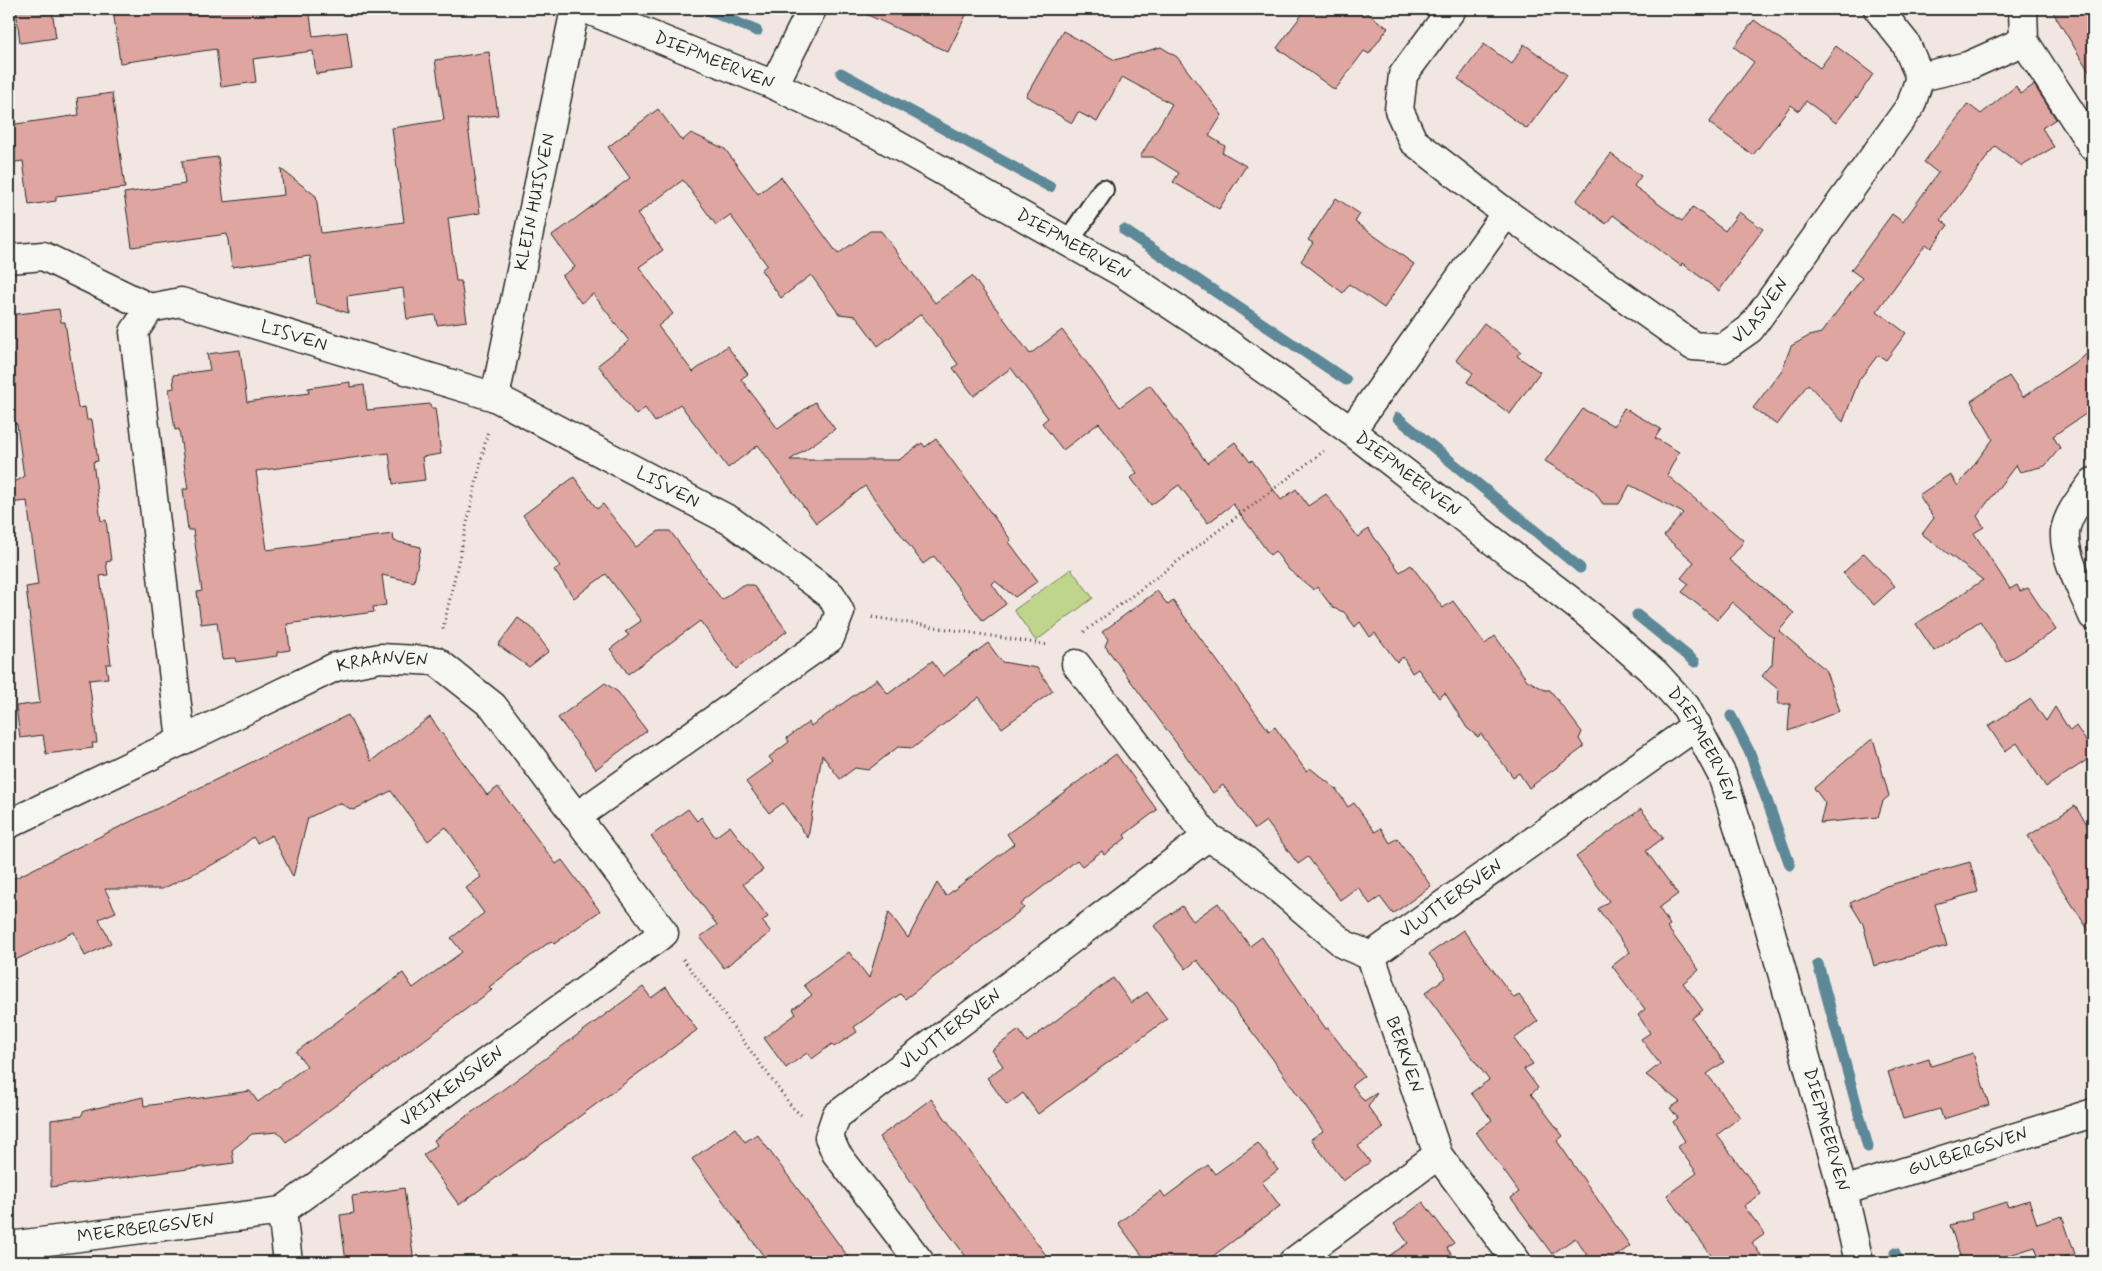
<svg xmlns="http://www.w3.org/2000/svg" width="2102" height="1271" font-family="Mynerve,sans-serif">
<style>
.green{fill:#bed58b;stroke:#74805b}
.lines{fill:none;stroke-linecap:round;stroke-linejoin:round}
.stream{stroke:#5d8897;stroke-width:11}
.building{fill:#dfa5a0;stroke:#2b2b2b}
.lane-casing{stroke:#2b2b2b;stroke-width:24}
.street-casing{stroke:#2b2b2b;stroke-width:31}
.secondary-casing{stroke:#2b2b2b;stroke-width:31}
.path{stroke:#2b2b2b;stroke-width:3;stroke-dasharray:1 4;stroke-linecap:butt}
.lane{stroke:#f6f6f2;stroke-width:20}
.street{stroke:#f6f6f2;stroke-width:28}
.secondary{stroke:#f6f6f2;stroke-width:28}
.labels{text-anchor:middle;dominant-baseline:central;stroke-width:4;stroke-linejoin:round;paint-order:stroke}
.street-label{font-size:18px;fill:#2b2b2b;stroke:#f6f6f2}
</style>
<rect width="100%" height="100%" fill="#f1e6e2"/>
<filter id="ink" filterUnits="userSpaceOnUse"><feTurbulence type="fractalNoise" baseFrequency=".02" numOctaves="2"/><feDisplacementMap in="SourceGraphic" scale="10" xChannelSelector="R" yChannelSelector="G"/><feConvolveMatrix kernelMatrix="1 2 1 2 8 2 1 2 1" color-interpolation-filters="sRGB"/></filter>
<g filter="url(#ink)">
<!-- green -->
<path class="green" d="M1071,569L1093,598L1036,641L1014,610Z"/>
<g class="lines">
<!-- stream -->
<path class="stream" d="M705,9L757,31
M841,73L1050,187
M1124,230L1346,380
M1398,418L1580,568
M1637,615L1695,662
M1731,716L1750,753L1790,865
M1818,964L1868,1147
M1895,1253L1897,1262"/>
</g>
<!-- building -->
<path class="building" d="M16,9H52L56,38L20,43Z
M113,9H309L313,36L347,32L352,69L316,74L313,51L253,59L256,82L221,87L216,49L120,63Z
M855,9H969L948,52Z
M1306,9H1361L1388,28L1369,54L1364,51L1335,90L1277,48Z
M2051,9H2093V78Z
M1754,20L1820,68L1836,46L1873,74L1857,98L1856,97L1836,123L1806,101L1799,111L1791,105L1753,155L1709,123L1754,62L1734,47Z
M1063,31L1115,60L1161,47L1177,57L1222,115L1209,136L1225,146L1222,152L1246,166L1219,209L1173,182L1179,173L1153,157H1140L1172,104L1122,77L1097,122L1078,112L1072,123L1026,96Z
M1484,44L1512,64L1524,44L1567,75L1527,129L1458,79Z
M489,52L498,115L467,119L480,213L448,218L456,281H461L467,321L437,325L435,315L407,319L403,288L347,296L348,313L316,303L310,256L232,267L227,234L132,247L124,193L185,184L182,161L218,157L224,202L284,195L281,169L316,196L321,233L404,222L392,128L444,120L435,60Z
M2034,85L2056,119L2042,128L2054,147L2022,166L1995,146L1941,220L1948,225L1931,248L1926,244L1877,311L1906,333L1886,360L1878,355L1859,380L1843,422L1808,384L1777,425L1753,408L1782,370L1791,346L1809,336L1821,333L1862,278L1851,270L1892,214L1903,222L1938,173L1924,162L1968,104L1981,114L2016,86L2020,94Z
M112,93L125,188L56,196V201L29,205L23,161L9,163V125L79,115L77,98Z
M658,109L682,141L691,133L725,149L758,194L781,177L838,254L870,231H881L935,303L972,276L1030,354L1062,330L1120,407L1150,385L1207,463L1235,442L1250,462L1252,460L1281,500L1296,489L1308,506L1326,494L1358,537L1368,529L1400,572L1411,565L1443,608L1453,601L1485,644L1495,636L1527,680L1545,690H1550L1582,732L1579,739L1584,747L1529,788L1519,773L1513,777L1481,734L1478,737L1467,728L1445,693L1439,698L1418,669L1412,673L1403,657L1397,662L1375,633L1370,637L1360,622L1355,627L1344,612L1333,608L1317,587L1314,590L1288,569L1275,551L1270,555L1233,504L1208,523L1179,485L1151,505L1131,478L1137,473L1099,423L1063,450L1042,423L1048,418L1011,368L974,396L953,368L958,364L921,314L878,346L856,316L839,314L811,275L781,298L761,270L767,265L730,215L716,225L683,180L637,214L663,250L639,267L673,314L658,326L693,372L727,346L748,374L741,379L778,429L815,402L835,429L790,460H899L922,443L925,447L936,439L1011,540L1009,542L1038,581L1015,597L995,581L992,584L1006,604L983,621L934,556L923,564L865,486L816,523L758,445L728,468L680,404L655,422L645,408L636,415L598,365L629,341L593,294L581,303L562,276L575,267L552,236L630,178L608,147Z
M1611,154L1641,176L1634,186L1682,221L1693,207L1725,231L1739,212L1763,229L1719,291L1682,263L1681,266L1613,215L1606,224L1576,201Z
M1336,198L1360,214L1355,222L1414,264L1384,308L1349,284L1343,293L1301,261L1313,243L1308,240Z
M59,309L61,322H65L78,408L85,407L87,420H92L98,461L93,462L101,521L106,520L111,561L106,562L108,575L100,576L111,664H106L108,678L89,680L97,743H92L93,748L46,754L43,735L20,738L16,706L40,703L26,587L38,585L27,501L9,503V485L24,477L17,424L9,423V315Z
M1484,323L1521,351L1517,356L1540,372L1510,414L1467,382L1473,373L1456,360Z
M240,350L247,402L309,393L308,388L350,382V387L364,385L367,410L430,404L431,408H435L441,454L422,457L425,480L393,484L389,453L256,471L267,550L393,534L394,541L421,547L414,582L382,575L386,605L373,607L374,612L287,624L290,650L277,652V656L236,662L235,658L222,659L217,622L201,624L197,592L202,591L193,530H188L183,489H188L179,429L175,430L169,389L174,388L173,375L210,370L207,354Z
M2093,350V409L2053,436L2060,448L2045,466L2020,472L2016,465L1977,516L1984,527L1974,533L2010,589L2017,585L2020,591L2028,588L2056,630L2006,662L1980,621L1934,651L1916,624L1983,580L1922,534L1934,518L1919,495L1950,474L1958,486L1993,439L1971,401L2009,376L2023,397Z
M1624,408L1661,429L1655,438L1679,452L1667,475L1744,541L1729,560L1794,613L1779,631L1825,669L1840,711L1788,731L1790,704H1778L1779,690L1762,676L1772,664L1774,636L1773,638L1732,602L1717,620L1682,592L1689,584L1681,578L1694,562L1664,536L1683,513L1630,485L1619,504H1603L1594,491L1545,461L1583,409L1614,426Z
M574,477L597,509L603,504L636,547L659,531H670L722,600L742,585H753L787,631L736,669L700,621L628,674L610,649L629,635L625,632L641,621L606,574L574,598L554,570L560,566L523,515Z
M1864,553L1895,586L1874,605L1843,573Z
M1157,591L1168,605L1173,601L1269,731L1275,727L1306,771L1310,768L1336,789L1348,807L1354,803L1375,832L1381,828L1390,843L1397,838L1431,886L1393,914L1380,897L1370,904L1358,887L1340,900L1308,857L1298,864L1266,821L1255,829L1223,785L1213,793L1105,646L1108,639L1102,632Z
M518,618L532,628L549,651L529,667L498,645Z
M988,643L1002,662L1037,668L1053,691L1002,728L979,697L913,748L898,747L868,770L855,768L840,779L822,755L808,838L783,803L769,813L746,782L773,762L769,757L789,742L787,738L809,722L811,726L877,679L888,694L932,661L943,676Z
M605,683L618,692L647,731L596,769L558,718Z
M2031,699L2046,721L2055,707L2070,731L2076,726L2093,752V756L2046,787L2017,743L2005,751L1988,726Z
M348,715L371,761L430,717L487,795L498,787L556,864L562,860L600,911L554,944L551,941L489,987L492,990L286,1142L278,1132L252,1134L232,1150L234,1163L51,1187V1120L81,1116L84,1111L143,1097L144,1106L250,1091L258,1102L307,1066L296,1052L388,984L403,973L413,988L462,952L451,938L484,913L466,888L481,877L446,827L428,841L391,791L353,810L339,803L308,818L293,877L272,835L257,843L253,837L228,857L162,889H105L116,912L99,919L111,943L85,956L74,932L9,963V881Z
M1873,738L1889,796L1883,801L1878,817L1820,823L1825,803L1814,788Z
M1116,754L1157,810L1124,835L1126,838L1104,855L1102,851L1082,866L1077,860L1021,904L1024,908L905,999L900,994L854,1027L857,1032L834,1047L832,1044L812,1059L807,1053L786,1068L764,1038L796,1014L793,1009L812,995L804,985L849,952L869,978L889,912L908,938L937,883L946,896L1014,844L1007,834Z
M2075,806L2093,833V937L2028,836Z
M688,809L697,821L701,817L715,837L730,826L763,870L743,884L768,917L762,921L771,932L724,968L700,937L717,925L651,836Z
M1641,809L1663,838L1646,851L1678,894L1659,908L1670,925L1667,927L1699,970L1683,983L1703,1010L1692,1018L1724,1062L1707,1074L1740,1117L1717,1135L1761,1194L1744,1206L1765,1234L1752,1243L1766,1262H1716L1667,1195L1697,1173L1678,1147L1685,1141L1673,1122L1678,1118L1670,1108L1680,1102L1646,1075L1660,1064L1641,1039L1650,1033L1638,1015L1645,1009L1612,966L1630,952L1598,909L1609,901L1576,857Z
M1970,862L1978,892L1935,904L1947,946L1874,966L1863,924L1850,903L1886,886Z
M1218,903L1250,946L1262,937L1326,1029L1328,1028L1364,1076L1352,1085L1364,1101L1377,1093L1368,1107L1384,1128L1358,1146L1370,1162L1343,1181L1311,1139L1323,1131L1272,1058L1197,960L1186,969L1154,926L1182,906L1193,921Z
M1463,930L1514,998L1519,995L1538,1021L1514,1039L1533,1064L1524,1069L1538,1088L1531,1094L1563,1136L1557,1141L1630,1246L1608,1262H1592L1575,1238L1552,1254L1511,1198L1519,1192L1476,1132L1492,1120L1471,1093L1489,1080L1425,993L1446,977L1429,954Z
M1113,978L1131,1003L1147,992L1167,1019L1038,1114L1023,1093L1007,1105L987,1078L1003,1066L992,1050L1019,1030L1027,1042Z
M643,987L651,998L666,987L697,1030L459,1205L423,1155L437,1145L434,1140Z
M1973,1053L1989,1105L1943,1119L1940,1109L1903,1119L1888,1072L1929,1059L1931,1066Z
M931,1099L951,1126L1051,1262H970L930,1208L879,1137Z
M735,1128L745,1142L757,1134L852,1262H768L692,1159Z
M1258,1143L1278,1170L1262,1182L1280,1206L1205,1262H1147L1118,1223L1161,1191L1165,1197L1208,1165L1215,1174Z
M404,1188L414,1262H346L340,1215L354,1213L352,1196Z
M2029,1200L2037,1224L2062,1216L2075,1254L2048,1262H2040L2035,1247L1987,1262H1962L1950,1225L1972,1219L1971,1213L2006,1202L2008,1207Z
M1423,1202L1454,1243L1447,1248L1457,1262H1380L1408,1243L1394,1224Z"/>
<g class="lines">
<defs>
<path id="lane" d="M1068,242L1103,190"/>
<g id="street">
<path id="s1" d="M1452,9L1403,75L1399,110L1413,141L1506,213L1693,346L1723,348L1750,329L1911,105L1920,77L1906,44L1878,9"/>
<path d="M2023,9L2024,41L2093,147"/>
<path d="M1920,77L1968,66L2024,41"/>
<path d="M774,85L812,9"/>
<path d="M9,259L43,256L150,308"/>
<path id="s2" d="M495,397L575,9"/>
<path d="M1351,431L1506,213"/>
<path d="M2093,482C2083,496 2067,514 2065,532C2063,556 2084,594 2093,616"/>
<path d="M1076,664L1207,837"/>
<path id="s3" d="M181,740L134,332L150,308L181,302L495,397L731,521L831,595L840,612L830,638L576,817"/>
<path id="s4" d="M9,824L335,667L380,658L436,661L493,706L664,933L282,1211L288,1262"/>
<path d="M1438,1155L1517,1262"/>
<path id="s5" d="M1843,1191L2093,1113"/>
<path id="s6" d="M9,1246L282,1211"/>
<path id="s7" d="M920,1262L836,1153L829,1137L836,1116L1207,837L1238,854L1345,945L1371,956L1697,725"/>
<path d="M1293,1262L1438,1155L1371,956"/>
</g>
<g id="secondary">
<path id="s8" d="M586,9L774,85L879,135L1123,273L1209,330L1351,431L1589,615L1655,673L1686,707L1722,775L1766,915L1843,1191L1859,1262"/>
</g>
</defs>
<!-- lane casing -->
<use href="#lane" class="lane-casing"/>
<!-- street casing -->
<use href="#street" class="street-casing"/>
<!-- secondary casing -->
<use href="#secondary" class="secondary-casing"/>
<!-- path -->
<path class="path" d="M872,617L1048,645
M443,629L488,430
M1084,632L1324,451
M683,959L792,1107L801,1115"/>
<!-- lane -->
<use href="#lane" class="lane"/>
<!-- street -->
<use href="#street" class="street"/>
<!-- secondary -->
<use href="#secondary" class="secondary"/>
</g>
</g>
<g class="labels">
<!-- street labels -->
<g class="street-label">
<text stroke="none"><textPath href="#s8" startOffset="138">DIEPMEERVEN</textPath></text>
<text stroke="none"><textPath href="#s2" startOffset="199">KLEIN HUISVEN</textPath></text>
<text stroke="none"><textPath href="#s8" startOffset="542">DIEPMEERVEN</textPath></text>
<text stroke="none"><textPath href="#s1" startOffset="582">VLASVEN</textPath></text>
<text stroke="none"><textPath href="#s3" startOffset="589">LISVEN</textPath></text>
<text stroke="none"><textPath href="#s8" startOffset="948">DIEPMEERVEN</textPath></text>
<text stroke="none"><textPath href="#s3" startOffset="994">LISVEN</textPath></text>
<text stroke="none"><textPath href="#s4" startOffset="410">KRAANVEN</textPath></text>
<text stroke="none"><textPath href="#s8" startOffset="1352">DIEPMEERVEN</textPath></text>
<text stroke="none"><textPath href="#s7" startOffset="944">VLUTTERSVEN</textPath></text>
<text stroke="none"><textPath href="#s7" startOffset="321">VLUTTERSVEN</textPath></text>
<text transform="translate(1404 1055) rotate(71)">BERKVEN</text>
<text transform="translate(452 1087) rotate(-36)">VRIJKENSVEN</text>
<text stroke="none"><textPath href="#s8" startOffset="1758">DIEPMEERVEN</textPath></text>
<text stroke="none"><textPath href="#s5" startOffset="131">GULBERGSVEN</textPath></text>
<text stroke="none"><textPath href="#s6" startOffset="138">MEERBERGSVEN</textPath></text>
</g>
</g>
<!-- margin -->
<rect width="2102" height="1271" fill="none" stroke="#f6f6f2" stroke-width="30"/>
<rect x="15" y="15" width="2072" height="1241" fill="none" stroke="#2b2b2b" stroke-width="2" filter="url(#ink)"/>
</svg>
